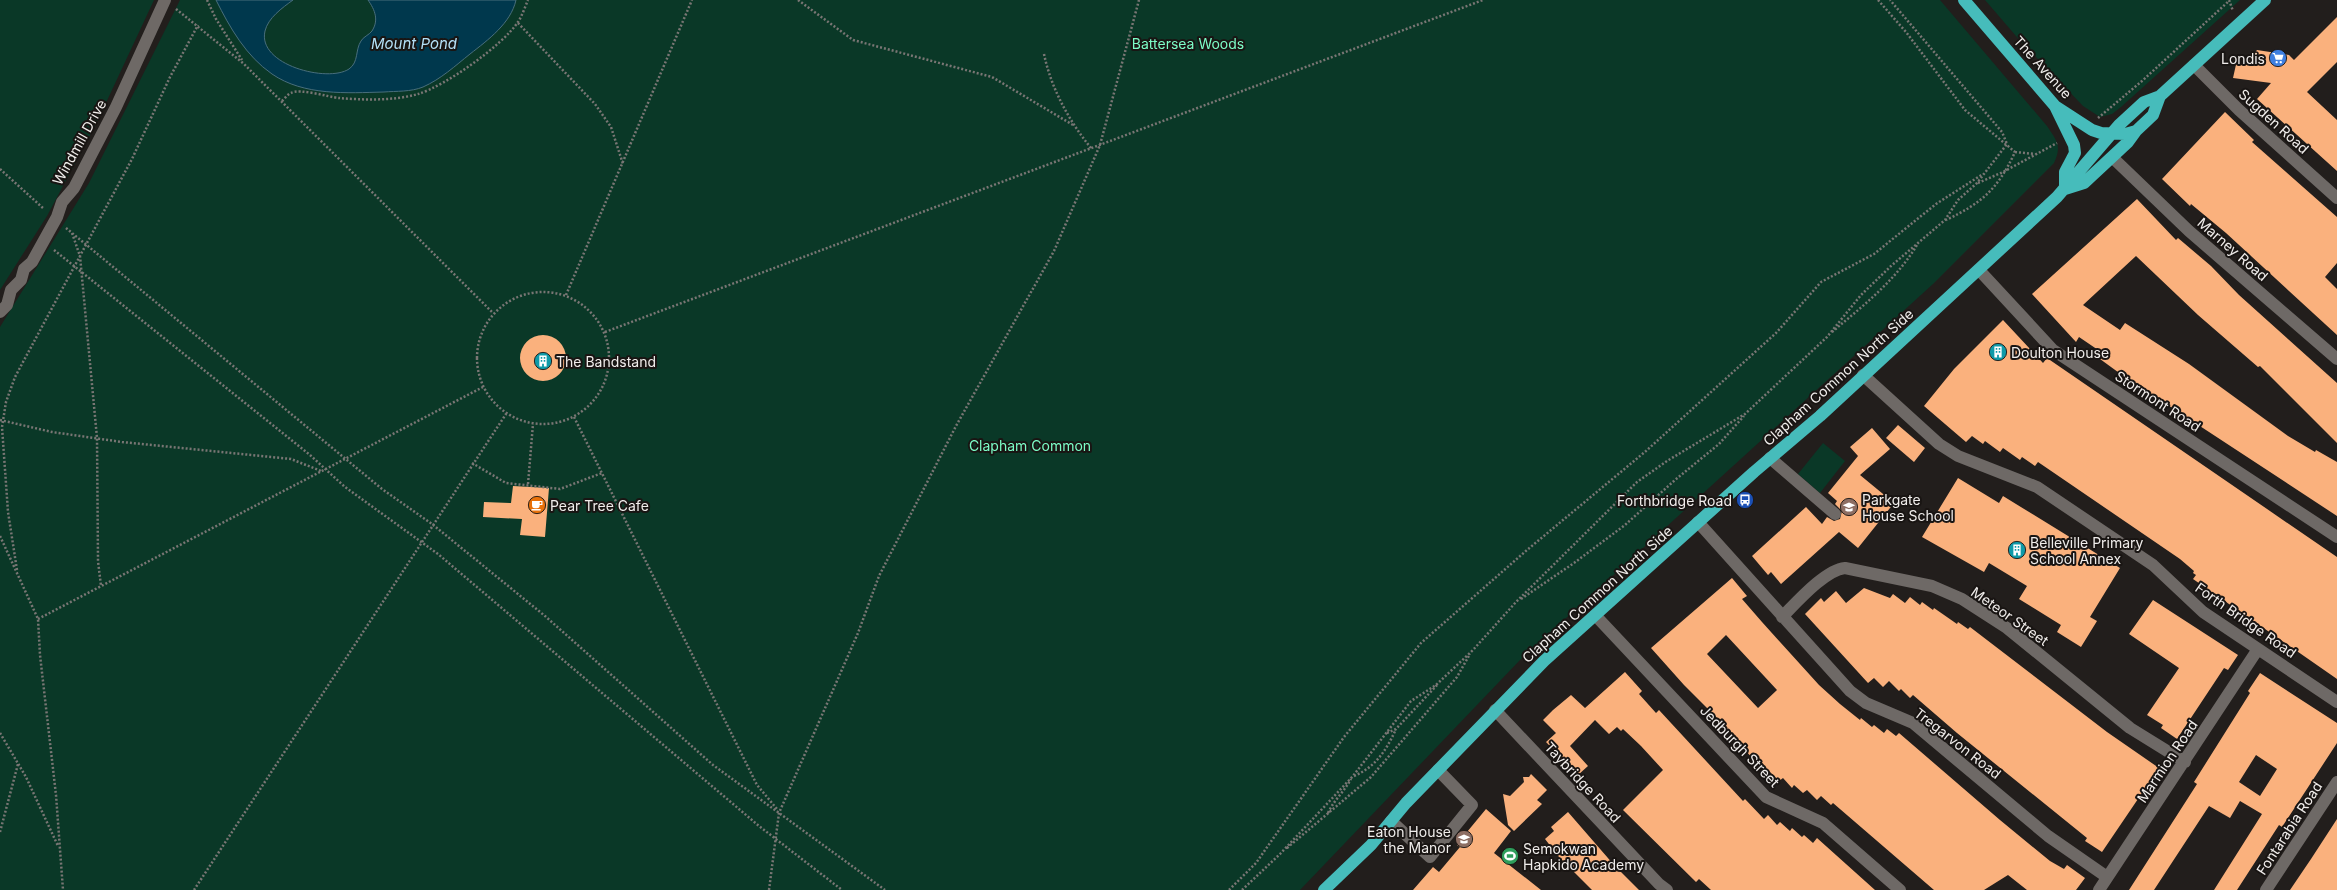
<svg xmlns="http://www.w3.org/2000/svg" width="2337" height="890" font-family="Inter,sans-serif">
<style>
.green{fill:#0a3827}
.water{fill:#00384d;stroke:#486e7c}
.building{fill:#fab17d;fill-rule:evenodd}
.lines{fill:none;stroke-linecap:round;stroke-linejoin:round}
.path{stroke:#797674;stroke-width:2.5;stroke-dasharray:2 2;stroke-linecap:butt}
.minor{stroke:#6e6966;stroke-width:12}
.highway{stroke:#46bcbb;stroke-width:12}
.labels{text-anchor:middle;dominant-baseline:central;stroke-width:4;stroke-linejoin:round;paint-order:stroke}
.park-label{font-size:14px;fill:#7cfdc7;stroke:#191513}
.poi-label{font-size:14px;fill:#f0edeb;stroke:#191513;text-anchor:start}
.street-label{font-size:14px;fill:#f0edeb;stroke:#191513}
.water-label{font-size:15px;font-style:italic;fill:#b3dff6;stroke:#191513}
</style>
<rect width="100%" height="100%" fill="#221e1c"/>
<!-- green -->
<path class="green" d="M0,0H154L97,122L47,216L0,290Z
M180,0H1940L2047,126C2057,141 2062,146 2054,163L1933,284L1520,660L1300,890H0V327L89,183Z
M1985,0H2240L2121,107L2112,114L2100,117L2083,106L2016,36Z
M1823,443L1845,461L1820,493L1798,474Z"/>
<!-- water -->
<path class="water" d="M216,0H293C282,8 268,18 265,31C257,65 328,83 349,69C359,62 355,50 361,41C363,37 369,35 372,31C379,20 375,10 368,0H516C511,23 488,40 470,54C455,66 441,79 423,87C411,92 396,91 384,92C347,93 304,96 272,74C246,56 230,28 216,0Z"/>
<!-- building -->
<path class="building" d="M2337,17V62L2307,92L2337,120V171L2257,99L2271,83L2233,78L2237,60L2248,62L2257,50L2289,55L2294,60Z
M2225,112L2254,140L2252,142L2337,217V263L2325,277L2337,289V335L2226,233L2191,204L2190,206L2162,179Z
M2137,199L2176,240L2178,238L2211,266L2239,295L2337,383V443L2260,366L2258,367L2198,315L2136,256L2083,305L2120,330L2125,323L2189,364L2288,436L2315,452L2316,450L2337,462V516L2122,375L2100,359L2104,354L2079,337L2076,342L2032,294Z
M2003,320L2043,363L2047,358L2337,557V679L2193,579L2196,575L2193,573L2194,571L2180,559L2038,462L2035,466L2022,457L2020,460L2003,448L2000,452L1985,441L1983,444L1972,436L1966,442L1924,406L1954,369Z
M520 358a23 23 0 1 1 46 0a23 23 0 1 1-46 0Z
M1898,425L1925,448L1914,462L1886,438Z
M1872,428L1890,449L1860,475L1894,503L1858,548L1839,532L1781,584L1771,572L1768,575L1752,556L1806,507L1822,524L1827,517L1834,521L1840,519L1842,511L1835,504L1837,501L1828,493L1858,456L1850,447Z
M1958,478L1999,503L2003,496L2120,568L2090,617L2097,621L2081,647L2057,632L2061,625L2019,599L2027,586L1989,563L1984,572L1922,537Z
M513,486L549,488L545,537L520,535L522,519L483,517L484,502L511,503Z
M1732,578L1747,596L1742,599L1762,622L1819,685L1840,704L1860,720L1861,718L1872,727L1874,725L1884,733L1887,729L1896,736L1899,733L2000,820L2050,861L2064,869L2067,865L2085,878L2076,890H2027L2008,875L1984,890H1934L1833,803L1831,805L1821,796L1817,800L1807,790L1803,793L1794,785L1792,788L1783,778L1779,781L1770,772L1767,774L1722,725L1723,724L1684,685L1651,648ZM1726,635L1777,690L1758,708L1707,654Z
M1864,588L1890,598L1893,594L1905,603L1910,597L1920,605L1922,602L1933,610L1934,608L1957,624L1958,622L1968,629L1970,627L2107,732L2159,768L2102,852L2085,841L2087,838L1957,733L1913,695L1910,698L1901,689L1899,691L1889,681L1883,687L1874,678L1868,683L1805,614L1821,598L1824,602L1836,591L1846,603Z
M2153,600L2238,655L2228,670L2224,668L2177,739L2161,728L2163,725L2147,715L2179,668L2129,634Z
M1625,672L1642,691L1639,694L1656,713L1659,710L1743,801L1745,799L1764,819L1768,815L1777,825L1780,822L1790,831L1792,828L1802,837L1804,835L1813,843L1817,838L1875,890H1711L1699,879L1696,882L1623,810L1663,770L1641,746L1623,729L1621,731L1617,727L1609,734L1595,720L1570,746L1588,766L1578,775L1546,742L1556,733L1543,720L1553,710L1571,695L1585,708Z
M2260,673L2337,723V743L2282,827L2279,825L2237,890H2214L2262,814L2240,801L2230,818L2209,806L2154,890H2129L2197,784L2194,782L2250,693L2248,691ZM2256,755L2277,769L2260,796L2239,782Z
M1531,774L1547,790L1537,800L1542,804L1514,831L1508,825L1503,794L1510,796L1524,782L1523,777H1529Z
M1486,809L1511,831L1494,853L1541,890H1413L1433,867L1439,872L1460,847L1457,845L1467,832Z
M1568,812L1614,865L1639,890H1592L1559,857L1545,839L1554,831L1551,827Z
M2337,819V890H2290L2311,859Z"/>
<g class="lines">
<!-- path -->
<path class="path" d="M207,0L216,19L242,60
M798,0L853,40L992,77L1073,125
M1878,0L1906,32L1965,110L2015,152C1998,189 1982,203 1946,220
M2229,0L2233,11
M176,9L244,64L493,313
M518,23L595,104L611,127L623,164
M1044,54C1051,88 1069,121 1091,148
M282,101C285,98 288,94 291,93C300,88 328,97 339,98C363,100 394,101 418,94C445,86 502,46 518,22C522,16 525,7 528,0
M2098,118L2142,81L2230,0
M2015,152L2035,154
M0,169L44,209
M1978,183L2003,172L2057,143
M66,228L382,489L432,524L545,616L713,765L885,890
M72,233L80,256L97,438L98,561L101,586
M54,250L310,455L345,487L438,554L759,826L842,890
M477 358a66 66 0 1 1 132 0a66 66 0 1 1-132 0Z
M566,295L692,0
M605,332L1483,0
M1832,332C1863,306 1896,280 1917,245
M574,417L757,785L777,809
M0,420L52,432L122,442L291,459L321,471
M472,463L506,483L560,489L602,473
M528,484L533,424
M0,536L38,619L40,655L56,795L63,890
M17,570L8,512L2,427L6,402L15,377L132,159L170,77L198,25
M1521,599L1574,563L1625,525L1675,480L1719,444L1744,416
M38,619L483,387
M0,733L26,777L58,846
M1387,733L1396,729L1438,684
M1354,776C1376,767 1387,749 1396,729
M1328,813C1334,800 1344,792 1351,779
M0,832L18,764
M1287,848L1371,777L1457,677L1470,654
M194,890L506,414
M769,890L779,813L858,633L879,576L956,426L1054,251L1100,145L1139,0
M1229,890L1256,863L1344,737L1421,643L1527,550L1646,451L1776,333L1821,282L1874,254L1936,204L1983,174
M1242,890L1280,854L1353,776L1411,701L1436,685L1473,650L1516,602L1637,482L1667,461L1745,414L1827,337L1861,295L1891,266L1945,220L1958,200L1977,183L2007,144L2002,132L1890,0"/>
<!-- minor -->
<path class="minor" d="M2194,65L2239,110L2337,198
M2113,158L2189,231L2337,359
M1979,270L2053,350L2337,537
M0,312L7,305L11,290L21,280L24,269L32,262L57,217L62,202L74,188L116,107L165,0
M1863,375L1939,444L1958,456L2037,487L2153,565L2203,612L2337,702
M1770,458L1835,514
M1698,522L1850,691L1866,703L1913,723L2048,836L2107,877
M1595,615L1766,797L1823,823L1900,890
M1782,617C1797,602 1825,570 1845,568L1932,586L1962,599L2007,628L2130,728L2185,762
M1495,710L1659,884L1667,890
M1391,821L1430,857L1472,805L1438,770
M2099,890L2258,649
M2266,890L2337,782"/>
<!-- highway -->
<path class="highway" d="M1964,0L2055,106L2092,130L2101,133L2125,134L2136,131
M2055,106L2074,145L2075,153L2065,172V189
M2065,189L2084,183L2128,142L2136,131L2153,115L2160,96L2265,0
M1324,890L1371,845L1406,803L1544,661L1754,472L1820,416L2057,197L2119,125L2144,102L2160,96"/>
</g>
<!-- icons -->
<defs>
<symbol id="supermarket-disc" viewBox="-11 -11 22 22"><circle r="9.5" fill="#3f7fe0" stroke="#191513"/><path d="M-6-5.5h2.5l.6 2H6L4.5 2H-2.5L-4.4-4H-6ZM-1.5 3.2a1.3 1.3 0 1 0 .1 0ZM3 3.2a1.3 1.3 0 1 0 .1 0Z" fill="#fff"/></symbol>
<symbol id="building-disc" viewBox="-11 -11 22 22"><circle r="9.5" fill="#0f9aa8" stroke="#191513"/><path d="M-4-6H4V6H1V3H-1V6H-4ZM-2.5-4.3h1.7v1.8h-1.7ZM.8-4.3h1.7v1.8H.8ZM-2.5-1h1.7V.8h-1.7ZM.8-1h1.7V.8H.8Z" fill="#fff"/></symbol>
<symbol id="bus-disc" viewBox="-11 -11 22 22"><circle r="9.5" fill="#1a4fb4" stroke="#191513"/><path d="M-5-6H5V4H4V6H2V4H-2V6H-4V4H-5ZM-3.5-4V0h7V-4ZM-3.5 1.2v1.5H-2V1.2ZM2 1.2v1.5H3.5V1.2Z" fill="#fff"/></symbol>
<symbol id="cafe-disc" viewBox="-11 -11 22 22"><circle r="9.5" fill="#e8710a" stroke="#191513"/><path d="M-5.5-4.5H6V0H3Q3 3.5 0 3.5H-2.5Q-5.5 3.5-5.5 0ZM3-3.2v2h1.7v-2ZM-6 4.5H4V6H-6Z" fill="#fff"/></symbol>
<symbol id="school-disc" viewBox="-11 -11 22 22"><circle r="9.5" fill="#8d6e63" stroke="#191513"/><path d="M0-5L7-2L0 1L-7-2ZM-4 1L0 2.5L4 1V4Q0 6-4 4Z" fill="#fff"/></symbol>
<symbol id="stadium-disc" viewBox="-11 -11 22 22"><circle r="9.5" fill="#2e9e5b" stroke="#191513"/><path d="M0-5a6.5 5 0 1 0 0 10a6.5 5 0 1 0 0-10ZM-3.5-1.8h7v3.6h-7Z" fill="#fff"/></symbol>
</defs>
<g fill-rule="evenodd">
<use href="#supermarket-disc" x="2268" y="48" width="20" height="20"/>
<use href="#building-disc" x="1988" y="342" width="20" height="20"/>
<use href="#building-disc" x="533" y="351" width="20" height="20"/>
<use href="#bus-disc" x="1735" y="490" width="20" height="20"/>
<use href="#cafe-disc" x="527" y="495" width="20" height="20"/>
<use href="#school-disc" x="1839" y="497" width="20" height="20"/>
<use href="#building-disc" x="2007" y="540" width="20" height="20"/>
<use href="#school-disc" x="1454" y="829" width="20" height="20"/>
<use href="#stadium-disc" x="1500" y="846" width="20" height="20"/>
</g>
<g class="labels">
<!-- park labels -->
<g class="park-label">
<text x="1188" y="43">Battersea Woods</text>
<text x="1030" y="445">Clapham Common</text>
</g>
<!-- poi labels -->
<g class="poi-label">
<text x="2265" y="58" text-anchor="end">Londis</text>
<text x="2011" y="352">Doulton House</text>
<text x="556" y="361">The Bandstand</text>
<text x="1862" y="499">Parkgate<tspan x="1862" dy="16">House School</tspan></text>
<text x="1732" y="500" text-anchor="end">Forthbridge Road</text>
<text x="550" y="505">Pear Tree Cafe</text>
<text x="2030" y="542">Belleville Primary<tspan x="2030" dy="16">School Annex</tspan></text>
<text x="1451" y="831" text-anchor="end">Eaton House<tspan x="1451" dy="16">the Manor</tspan></text>
<text x="1523" y="848">Semokwan<tspan x="1523" dy="16">Hapkido Academy</tspan></text>
</g>
<!-- street labels -->
<g class="street-label">
<text transform="translate(2043 67) rotate(48)">The Avenue</text>
<text transform="translate(2274 121) rotate(42)">Sugden Road</text>
<text transform="translate(79 142) rotate(-61)">Windmill Drive</text>
<text transform="translate(2233 249) rotate(41)">Marney Road</text>
<text transform="translate(1838 377) rotate(-42)">Clapham Common North Side</text>
<text transform="translate(2158 401) rotate(33)">Stormont Road</text>
<text transform="translate(1597 594) rotate(-42)">Clapham Common North Side</text>
<text transform="translate(2010 616) rotate(35)">Meteor Street</text>
<text transform="translate(2246 620) rotate(35)">Forth Bridge Road</text>
<text transform="translate(1958 743) rotate(38)">Tregarvon Road</text>
<text transform="translate(1740 746) rotate(46)">Jedburgh Street</text>
<text transform="translate(2167 761) rotate(-56)">Marmion Road</text>
<text transform="translate(1583 782) rotate(47)">Taybridge Road</text>
<text transform="translate(2289 828) rotate(-57)">Fontarabia Road</text>
</g>
<!-- water labels -->
<g class="water-label">
<text x="414" y="43">Mount Pond</text>
</g>
</g>
</svg>
